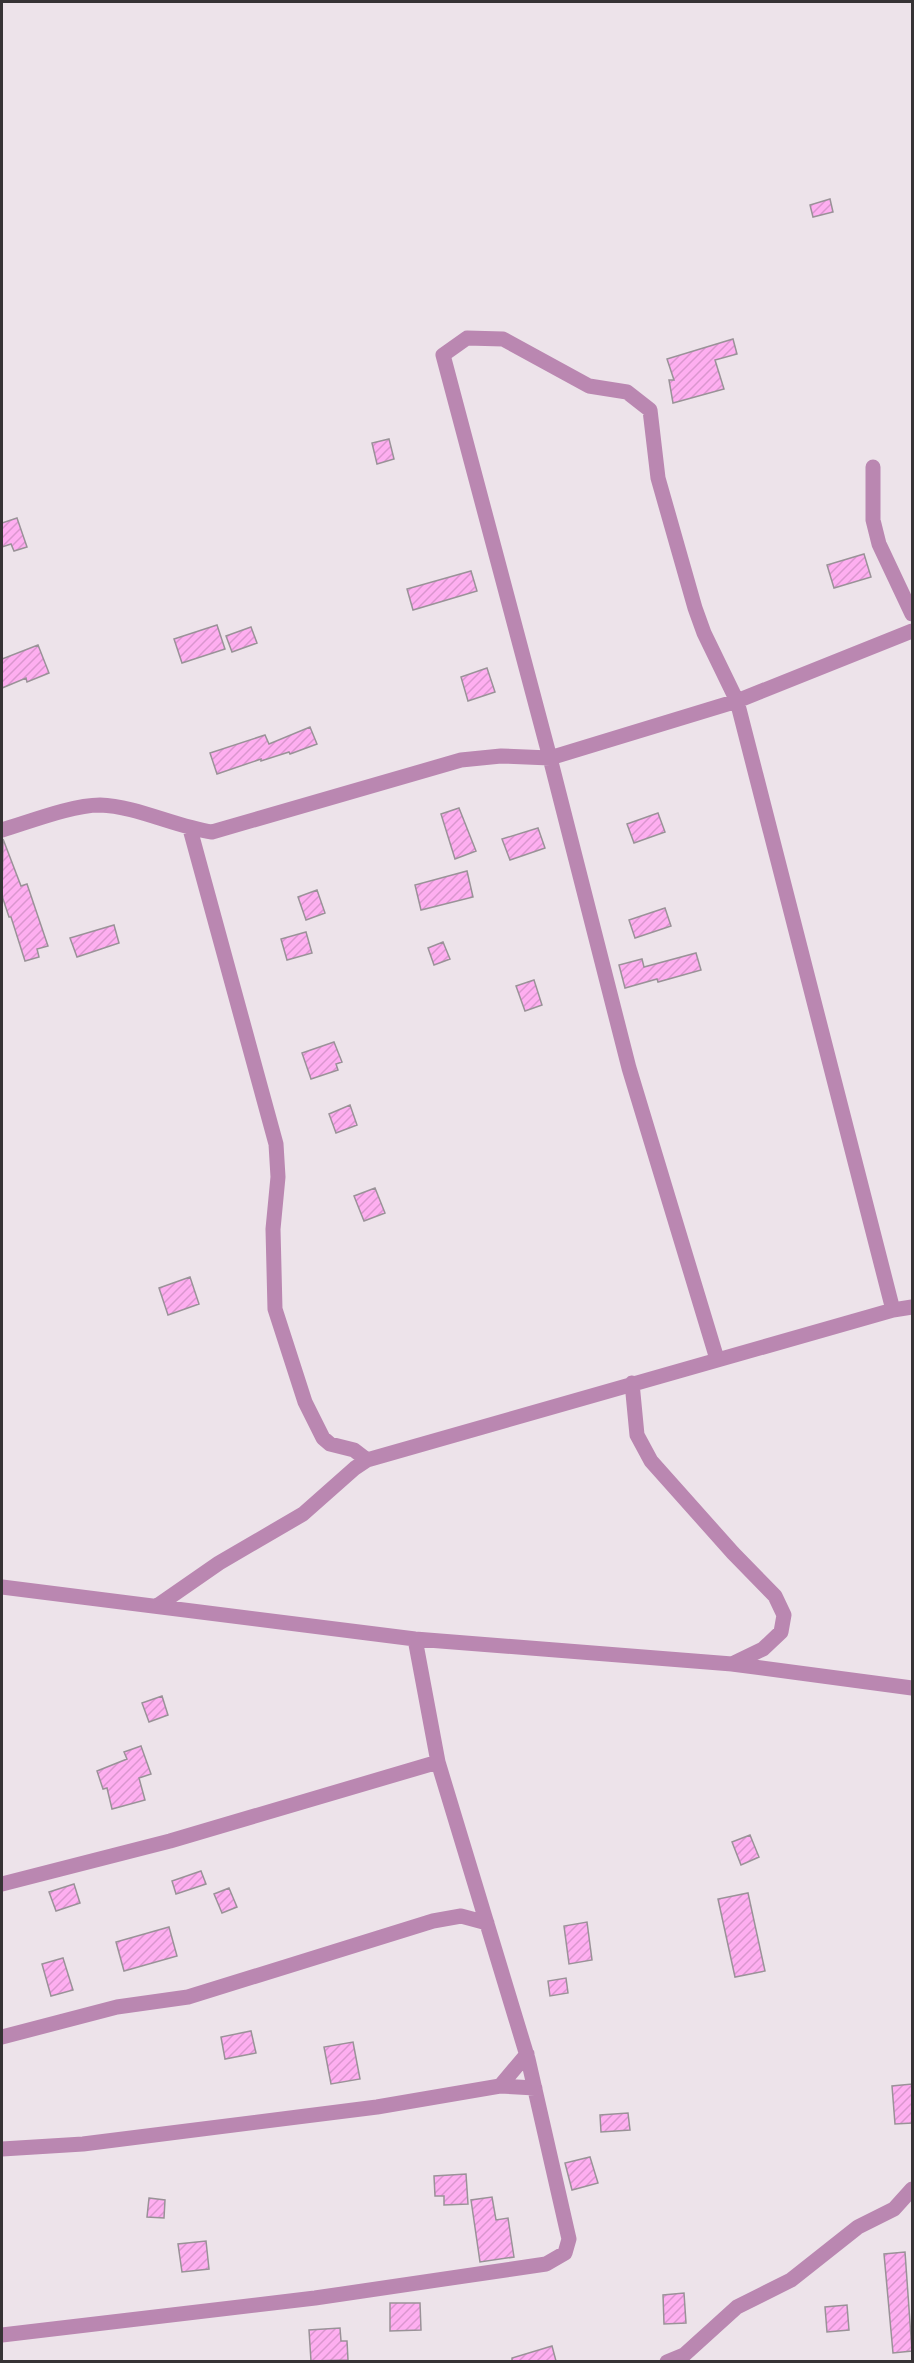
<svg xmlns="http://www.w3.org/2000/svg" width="914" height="2363" font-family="'PT Sans',sans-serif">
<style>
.building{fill:url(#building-hatch);stroke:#9a9298;stroke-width:1.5}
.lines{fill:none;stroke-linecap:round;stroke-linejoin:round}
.minor{stroke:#ba87b1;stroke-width:15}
</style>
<defs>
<pattern id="building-hatch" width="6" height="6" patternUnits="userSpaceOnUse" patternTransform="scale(1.5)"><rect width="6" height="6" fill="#feaef0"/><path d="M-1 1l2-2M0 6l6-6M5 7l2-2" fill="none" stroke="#da96ce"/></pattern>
</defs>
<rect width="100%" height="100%" fill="#ede3ea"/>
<!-- building -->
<path class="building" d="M830,199L833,212L813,217L810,205Z
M733,339L737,354L715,360L724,389L673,403L669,380H674L667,359Z
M389,439L394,459L377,464L372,443Z
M17,518L27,547L14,551L11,544L2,547V523Z
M864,554L871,577L834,588L827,565Z
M471,571L477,591L413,610L407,589Z
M217,625L225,649L182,663L174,639Z
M251,627L257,643L232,652L226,636Z
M38,645L49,673L27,682L26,678L2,688V659Z
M487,668L495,692L468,701L461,677Z
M310,727L317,744L290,754L289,752L261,761V759L217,774L210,753L265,735L269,744Z
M459,808L476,851L455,859L441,814Z
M658,813L665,832L634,843L627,824Z
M538,828L545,848L510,860L502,839Z
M3,839L21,886L27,884L48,946L37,949L39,957L25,961L11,917H9L2,896Z
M467,871L473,897L421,910L415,885Z
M317,890L325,913L306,920L298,897Z
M665,908L671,926L635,938L629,920Z
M114,925L119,943L77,957L70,938Z
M306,932L312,953L287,960L281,939Z
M443,942L450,959L434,965L428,948Z
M696,953L701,970L658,982L657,979L625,988L619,965L642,959L644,967Z
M534,980L542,1005L525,1011L516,986Z
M334,1042L342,1062L336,1064L338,1070L311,1079L302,1053Z
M350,1105L357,1125L336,1133L329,1114Z
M375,1188L385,1213L364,1221L354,1196Z
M190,1277L199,1304L168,1315L159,1288Z
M162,1696L168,1715L149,1722L142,1703Z
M141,1746L151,1774L139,1778L145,1800L112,1809L107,1788L103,1789L97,1771L127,1759L124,1752Z
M750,1835L759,1857L741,1865L732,1842Z
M201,1871L206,1884L176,1894L172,1881Z
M74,1884L80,1903L56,1911L49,1892Z
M229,1888L237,1907L222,1913L214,1894Z
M748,1893L765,1971L735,1977L718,1899Z
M587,1922L592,1960L569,1964L564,1926Z
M169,1927L177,1956L124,1971L116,1942Z
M63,1958L73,1990L51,1996L42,1964Z
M566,1978L568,1993L550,1996L548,1981Z
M251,2031L256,2053L225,2059L221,2037Z
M353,2042L360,2079L331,2084L324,2047Z
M912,2084V2123L895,2124L892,2086Z
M628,2113L630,2130L601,2132L600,2115Z
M590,2157L598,2183L572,2190L565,2163Z
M466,2174L468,2204L444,2205V2196H435L434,2176Z
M492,2197L496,2220L508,2218L514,2257L480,2262L471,2200Z
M149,2198L165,2200L164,2218L147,2217Z
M206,2241L209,2269L182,2272L178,2244Z
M905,2252L912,2351L893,2353L884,2254Z
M684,2293L686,2323L664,2324L663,2295Z
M390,2303H420L421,2330L390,2331Z
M847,2305L849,2330L827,2332L825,2307Z
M340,2328L341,2341H347L348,2360L311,2361L309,2330Z
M552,2346L556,2361H512V2358Z"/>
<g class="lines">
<!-- minor -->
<path class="minor" d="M873,467V520L879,544L912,614
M190,829L276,1144L278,1177L273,1229L275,1309L305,1402L323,1438L330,1444L354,1450L367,1460
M2,830C29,822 72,805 100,805C136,806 176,827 212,832L461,760L501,756L550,758L737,701L912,631
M717,1359L629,1068L550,758L443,355L467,338L503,339L589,386L627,392L650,410L658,478L695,608L704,633L737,701L893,1310
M632,1383L637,1435L651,1461L733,1553L775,1596L784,1615L781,1632L763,1649L732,1664
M2,1587L415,1639L732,1664L912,1688
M157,1606L219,1563L303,1514L355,1468L367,1460L893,1310L912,1307
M2,1884L170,1841L438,1762
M2,2037L117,2007L188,1997L433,1921L461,1916L487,1923
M500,2086L527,2054
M2,2149L83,2144L377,2107L500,2086L535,2088
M2,2335L315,2298L546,2264L565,2253L569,2239L528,2059L438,1762L415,1639
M667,2362L684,2355L737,2307L791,2280L858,2227L894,2209L912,2189"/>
</g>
<!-- border -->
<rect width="914" height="2363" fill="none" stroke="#363335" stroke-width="6"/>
</svg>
